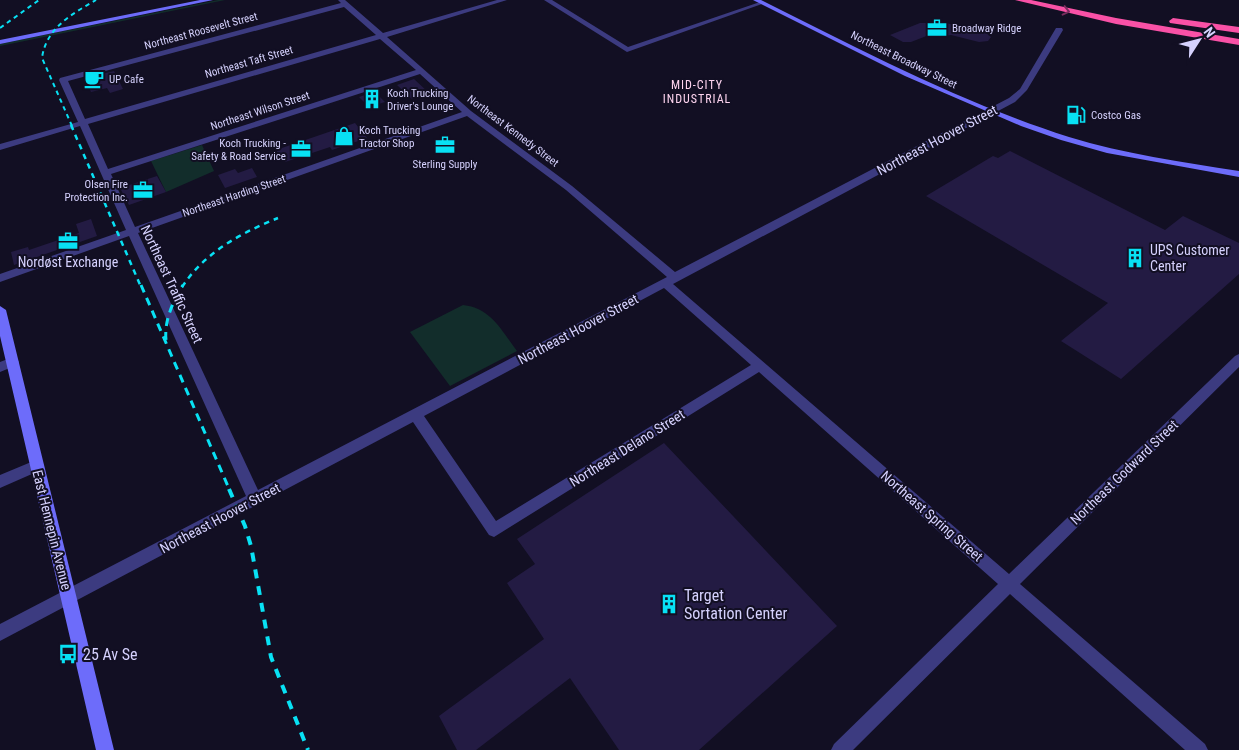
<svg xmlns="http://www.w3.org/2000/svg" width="1239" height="750" font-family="'Roboto Condensed',sans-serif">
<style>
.green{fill:#122d2b}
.building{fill:#231b43}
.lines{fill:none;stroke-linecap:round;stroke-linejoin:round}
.street{fill:#3c3b80;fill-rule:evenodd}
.secondary{fill:#6d6cfa;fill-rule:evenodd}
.highway{fill:#f951a6;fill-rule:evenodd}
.rail-far3{stroke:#08e1f4;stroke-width:2;stroke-dasharray:4.5 4;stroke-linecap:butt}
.rail-far2{stroke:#08e1f4;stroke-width:2.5;stroke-dasharray:5.5 5;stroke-linecap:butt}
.rail-far1{stroke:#08e1f4;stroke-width:3;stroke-dasharray:8 6;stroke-linecap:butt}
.rail{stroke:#08e1f4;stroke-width:4;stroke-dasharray:9 8;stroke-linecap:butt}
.oneway{stroke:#7a2d5e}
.labels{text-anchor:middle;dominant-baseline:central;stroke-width:4;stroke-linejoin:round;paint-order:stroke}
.far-poi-label{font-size:11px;fill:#d6d2fe;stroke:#120f23;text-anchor:start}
.far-street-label{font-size:11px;fill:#d6d2fe;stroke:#120f23}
.far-neighbourhood-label{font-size:12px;letter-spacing:1px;fill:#fed4ef;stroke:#120f23}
.street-label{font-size:14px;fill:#d6d2fe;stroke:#120f23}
.poi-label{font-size:14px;fill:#d6d2fe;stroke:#120f23;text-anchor:start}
.near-poi-label{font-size:16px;fill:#d6d2fe;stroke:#120f23;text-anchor:start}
</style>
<rect width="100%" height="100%" fill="#120f23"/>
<!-- green -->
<path class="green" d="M218,0H225L0,46V44Z
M202,145L214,171L166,192L151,161Z
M463,305C491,308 501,330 517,351L450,386L410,332Z"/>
<!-- building -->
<path class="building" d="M920,23H946L986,33L991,37L988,41L979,42L951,35L939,37L929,35L911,42H903L890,35Z
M114,71L123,89L110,93L107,88L91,92L85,78Z
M414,79L429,93L412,99L397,85Z
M371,93L374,96L378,95L385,102L369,107L359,97Z
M355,123L367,138L332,150L330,147L285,162L276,150Z
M1010,151L1165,230L1183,216L1239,243V274L1121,379L1061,341L1108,303L926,196L993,156L998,158Z
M252,168L257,177L225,188L218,175L235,169L238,173Z
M157,176L166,192L129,205L120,188Z
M91,219L97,236L14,265L11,252L28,247L29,250L79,233L76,224Z
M664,443L837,626L699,750H619L570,678L476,750H457L439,716L544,639L507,583L535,564L517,539Z"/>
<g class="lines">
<!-- street -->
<path class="street" d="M338,0H345L383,33L497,0H507L387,37L471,111L572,186L675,272L1009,98L1020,89L1056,28H1062L1063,30L1027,90L1015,102L673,284L1009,574L1235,356L1239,354V367L1020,584L1205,744L1208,750H1185L1010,594L853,750H831L834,744L998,584L759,372L494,537L489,535L413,422L0,641V624L246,496L129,236L0,282V274L126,230L80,126L0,150V144L78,122L59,80L60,78L341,3ZM344,7L376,35L85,119L68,81ZM380,39L416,70L108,169L88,124ZM420,74L462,112L135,227L111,174ZM467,116L566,190L667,277L258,490L138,233ZM664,288L751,365L496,521L424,416Z
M544,0H552L628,47L760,2L765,3L627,52Z
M13,357L17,359L19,362L17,365L0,372V362Z
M36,460L41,462L43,466L41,470L0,488V475Z"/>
<!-- secondary -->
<path class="secondary" d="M200,0H213L0,44V40Z
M753,0H761C861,50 962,103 1069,137C1124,154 1182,162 1239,171V177L1107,153L1061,140L1021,126L905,76Z
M0,306L6,310L114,750H96L0,336Z"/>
<!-- highway -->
<path class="highway" d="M1015,0H1031L1116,18L1239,39V45L1116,24Z
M1173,18L1239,27V33L1170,23L1169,21Z"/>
<!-- rail-far3 -->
<path class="rail-far3" d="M0,28L39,0
M72,126L42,58C46,28 72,14 96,0"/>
<!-- rail-far2 -->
<path class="rail-far2" d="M71,125L141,287
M182,287C205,252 241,233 278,218"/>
<!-- rail-far1 -->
<path class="rail-far1" d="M141,285L230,491
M166,340C164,321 173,301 183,285"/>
<!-- rail -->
<path class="rail" d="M229,489L245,526L251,546L271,657L308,750"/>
</g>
<!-- one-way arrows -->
<defs><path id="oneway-chevron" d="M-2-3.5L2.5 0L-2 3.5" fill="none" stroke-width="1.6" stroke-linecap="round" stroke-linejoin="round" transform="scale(1.25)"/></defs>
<use class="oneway" href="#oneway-chevron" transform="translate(1066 11) rotate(13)"/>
<!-- icons -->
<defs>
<symbol id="office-bare" viewBox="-9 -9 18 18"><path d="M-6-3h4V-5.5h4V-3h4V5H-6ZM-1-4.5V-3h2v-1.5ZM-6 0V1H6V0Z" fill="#08e1f4" stroke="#120f23" stroke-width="2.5" paint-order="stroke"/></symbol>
<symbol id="cafe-bare" viewBox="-9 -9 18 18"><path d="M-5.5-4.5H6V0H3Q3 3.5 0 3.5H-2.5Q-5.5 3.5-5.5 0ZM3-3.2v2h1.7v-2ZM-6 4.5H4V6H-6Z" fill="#08e1f4" stroke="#120f23" stroke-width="2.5" paint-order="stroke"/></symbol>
<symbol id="building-bare" viewBox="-9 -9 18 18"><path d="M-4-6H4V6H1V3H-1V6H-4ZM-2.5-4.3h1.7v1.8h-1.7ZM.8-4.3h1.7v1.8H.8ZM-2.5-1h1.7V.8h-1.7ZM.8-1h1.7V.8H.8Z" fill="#08e1f4" stroke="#120f23" stroke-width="2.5" paint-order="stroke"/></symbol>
<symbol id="fuel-bare" viewBox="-9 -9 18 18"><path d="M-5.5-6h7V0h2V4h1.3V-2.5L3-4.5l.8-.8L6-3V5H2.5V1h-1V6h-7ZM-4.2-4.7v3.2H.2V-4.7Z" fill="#08e1f4" stroke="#120f23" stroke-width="2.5" paint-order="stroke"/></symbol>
<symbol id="shop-bare" viewBox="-9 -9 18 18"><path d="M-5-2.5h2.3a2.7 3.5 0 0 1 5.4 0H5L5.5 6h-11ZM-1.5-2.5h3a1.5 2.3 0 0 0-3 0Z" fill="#08e1f4" stroke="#120f23" stroke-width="2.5" paint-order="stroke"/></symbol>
<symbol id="bus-bare" viewBox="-9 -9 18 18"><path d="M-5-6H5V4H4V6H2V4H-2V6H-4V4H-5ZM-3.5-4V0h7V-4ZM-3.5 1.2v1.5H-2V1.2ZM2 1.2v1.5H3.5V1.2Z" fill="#08e1f4" stroke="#120f23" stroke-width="2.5" paint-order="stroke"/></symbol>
</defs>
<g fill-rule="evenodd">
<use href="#office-bare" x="923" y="14" width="28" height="28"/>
<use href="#cafe-bare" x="80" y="65" width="28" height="28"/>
<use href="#building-bare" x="358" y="85" width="28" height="28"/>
<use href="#fuel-bare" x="1062" y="101" width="28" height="28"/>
<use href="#shop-bare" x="330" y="122" width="28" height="28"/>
<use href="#office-bare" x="431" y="131" width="28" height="28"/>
<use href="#office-bare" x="287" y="135" width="28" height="28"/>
<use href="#office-bare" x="129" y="176" width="28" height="28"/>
<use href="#office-bare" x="54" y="227" width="28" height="28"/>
<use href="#building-bare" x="1121" y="244" width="28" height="28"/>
<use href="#building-bare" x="655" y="590" width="28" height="28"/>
<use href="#bus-bare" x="54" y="640" width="28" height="28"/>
</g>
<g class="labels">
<!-- far-poi labels -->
<g class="far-poi-label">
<text x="952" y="28">Broadway Ridge</text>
<text x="109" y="79">UP Cafe</text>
<text x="387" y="93">Koch Trucking<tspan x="387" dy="13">Driver's Lounge</tspan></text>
<text x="1091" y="115">Costco Gas</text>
<text x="359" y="130">Koch Trucking<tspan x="359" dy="13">Tractor Shop</tspan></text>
<text x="286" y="143" text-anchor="end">Koch Trucking -<tspan x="286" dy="13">Safety &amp; Road Service</tspan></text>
<text x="445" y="164" text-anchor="middle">Sterling Supply</text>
<text x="128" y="184" text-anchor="end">Olsen Fire<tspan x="128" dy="13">Protection Inc.</tspan></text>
</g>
<!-- far-street labels -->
<g class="far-street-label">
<text transform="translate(201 31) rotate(-15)">Northeast Roosevelt Street</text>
<text transform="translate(904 60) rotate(26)">Northeast Broadway Street</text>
<text transform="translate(249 62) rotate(-16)">Northeast Taft Street</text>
<text transform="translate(260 111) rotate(-18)">Northeast Wilson Street</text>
<text transform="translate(513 131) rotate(37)">Northeast Kennedy Street</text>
<text transform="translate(234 196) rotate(-19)">Northeast Harding Street</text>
</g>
<!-- far-neighbourhood labels -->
<g class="far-neighbourhood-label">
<text x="697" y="85">MID-CITY<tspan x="697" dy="14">INDUSTRIAL</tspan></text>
</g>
<!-- street labels -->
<g class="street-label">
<text transform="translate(937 140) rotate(-28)">Northeast Hoover Street</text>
<text transform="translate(172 284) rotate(65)">Northeast Traffic Street</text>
<text transform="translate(578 329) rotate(-28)">Northeast Hoover Street</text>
<text transform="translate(627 448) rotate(-32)">Northeast Delano Street</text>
<text transform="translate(1124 472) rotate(-44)">Northeast Godward Street</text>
<text transform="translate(932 516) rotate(41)">Northeast Spring Street</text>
<text transform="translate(220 518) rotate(-28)">Northeast Hoover Street</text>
<text transform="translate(52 530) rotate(76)">East Hennepin Avenue</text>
</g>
<!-- poi labels -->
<g class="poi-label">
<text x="1150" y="250">UPS Customer<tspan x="1150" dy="16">Center</tspan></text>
<text x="68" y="262" text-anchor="middle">Nordøst Exchange</text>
</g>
<!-- near-poi labels -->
<g class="near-poi-label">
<text x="684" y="595">Target<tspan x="684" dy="18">Sortation Center</tspan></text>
<text x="83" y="654">25 Av Se</text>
</g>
</g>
<!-- north arrow -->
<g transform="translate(1199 40) rotate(54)" stroke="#120f23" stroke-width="4" paint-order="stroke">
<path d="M0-4L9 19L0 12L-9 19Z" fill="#d6d2fe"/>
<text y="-8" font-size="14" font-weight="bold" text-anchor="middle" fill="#d6d2fe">N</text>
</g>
</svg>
